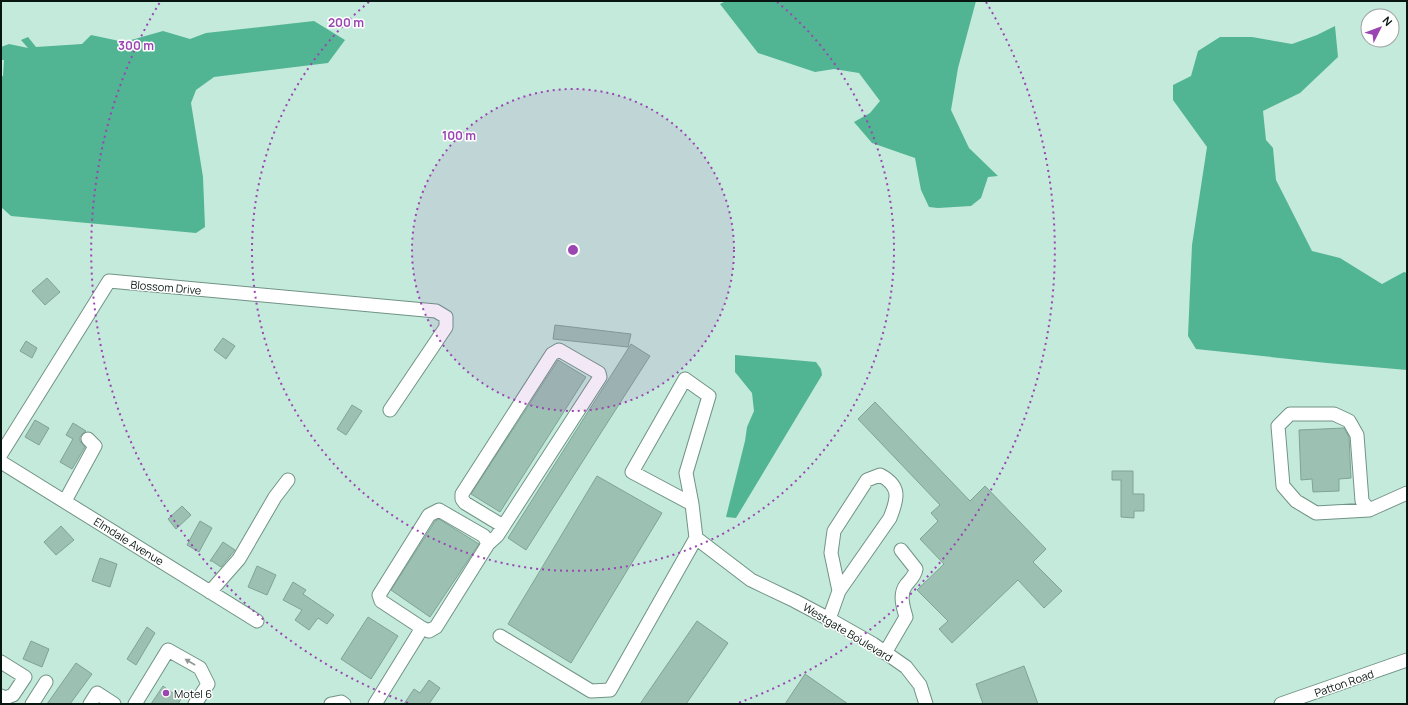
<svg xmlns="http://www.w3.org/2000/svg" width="1408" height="705" font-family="Manrope,sans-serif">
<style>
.water{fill:#51b493}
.building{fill:#9cc1b2;stroke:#80a395}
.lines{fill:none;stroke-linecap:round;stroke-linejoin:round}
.minor-casing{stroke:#709385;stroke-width:15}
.minor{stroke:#fff;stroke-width:13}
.oneway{fill:#909694}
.ring{fill:none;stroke:#9b45b2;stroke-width:2;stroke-dasharray:2 4}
.poi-dot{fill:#9b45b2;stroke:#fff;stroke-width:1.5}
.labels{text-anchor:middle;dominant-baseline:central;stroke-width:3;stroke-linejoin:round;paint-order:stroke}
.street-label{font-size:11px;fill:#081611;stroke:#fff}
.poi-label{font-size:11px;fill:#081611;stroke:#fff;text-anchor:start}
.centre{fill:#9b45b2;stroke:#fff;stroke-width:2}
.ring-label{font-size:12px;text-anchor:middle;font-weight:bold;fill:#9b45b2;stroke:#fff;stroke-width:3;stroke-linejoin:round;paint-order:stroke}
</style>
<rect width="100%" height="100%" fill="#c4eadb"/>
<!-- water -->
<path class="water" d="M726,1H976L958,68L951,110L969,148L998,176L988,177L981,198L971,206L938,208L929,207L921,190L915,158L872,143L854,122L870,113L880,101L859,73L834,69L815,72L758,53L720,4Z
M314,21L345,40L328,63L214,77L196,90L191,103L203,177L205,227L196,233L11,216L1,207V77L3,76L4,60H1V47L9,44L28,48L21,40L28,37L36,47L82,44L91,35L124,42L163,31L190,39L206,33Z
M1335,26L1338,57L1300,93L1263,111L1266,140L1273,148L1276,180L1312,251L1340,258L1382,284L1404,272L1407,273V370L1327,363L1196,349L1188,336L1192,245L1207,147L1173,100V85L1191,76L1198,51L1220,37H1252L1292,44L1317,35Z
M735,355L816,362L821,369L822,375L736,518L726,517L745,441L747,427L754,411L752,393L735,372Z"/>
<!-- building -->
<path class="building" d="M47,278L60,292L45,305L32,291Z
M555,325L631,334L628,347L553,339Z
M223,338L235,346L226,359L214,350Z
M26,341L37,348L32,358L20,351Z
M631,344L650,356L526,550L508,538Z
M558,360L586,377L500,512L471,494Z
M875,402L970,501L985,486L1046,549L1033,562L1062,591L1044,608L1018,580L952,643L939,629L948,621L917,590L944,564L920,539L938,521L931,513L940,505L858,419Z
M352,405L362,411L346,435L337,429Z
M35,420L49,428L39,445L25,437Z
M73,423L86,431L82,434L80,437V441L85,447L72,469L60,462L73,439L66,435Z
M1344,428L1349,437L1351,478L1339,479V491L1313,492L1312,479L1301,480L1299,430Z
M1112,471H1133V494H1144V511H1134V518L1121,517V480H1112Z
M597,476L662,513L571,663L508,624Z
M182,506L191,515L176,529L168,519Z
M439,519L479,544L430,617L391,590L432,526L435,521Z
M200,521L212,528L199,552L187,545Z
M61,526L74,540L56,555L44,542Z
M223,542L235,550L221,567L212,561H210Z
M100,558L117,564L110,587L92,581Z
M257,566L276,575L267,595L248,587Z
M293,582L306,590L303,594L334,615L327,624L318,618L309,630L295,620L302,610L283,600Z
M368,617L398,636L371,679L341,659Z
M697,621L728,643L686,704H640Z
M147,627L155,633L136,665L127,659Z
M31,641L49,649L42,667L23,659Z
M76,663L92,674L70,704H47Z
M1024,666L1038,704H983L976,684Z
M805,674L848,704H785Z
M429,680L440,688L429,704H404L414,689L420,693Z
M163,686L181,699L178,704H151Z"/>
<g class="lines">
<defs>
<path id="minor" d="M1,454L109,281L436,311L446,317V327L390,410
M1,462L257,621
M65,501L95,446L88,439
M692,504L632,472L685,379L709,396L686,473L692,504L696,538
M439,510L484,536L488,544L436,627L429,631L422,628L381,601L379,595L429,515Z
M1369,510L1362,501L1357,435L1349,421L1334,414H1290L1278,426L1283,486L1296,501L1316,513L1369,510L1407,493
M488,544L497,536L600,377L599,373L559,350L552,354L462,494V499L465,503L503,526
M210,592L239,559L275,497L288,480
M829,619L839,591L890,518C898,498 901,486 880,475L867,480L834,531L831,553L839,591
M500,636L591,691L610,690L696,538L751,580L795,601L829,619L873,644L906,667L920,685L926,704
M885,653L906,617C903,607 899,594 906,585C910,580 915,576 916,569L901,550
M1,662L25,677L13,695L5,698L1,696
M32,704L46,682
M90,704L97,693L114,704
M135,704L168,650L200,668L208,684L195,704
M331,704L341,702L344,704
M375,704L422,628
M1281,704L1407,660"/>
</defs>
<!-- minor casing -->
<use href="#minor" class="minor-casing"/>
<!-- minor -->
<use href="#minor" class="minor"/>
</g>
<!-- one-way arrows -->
<defs><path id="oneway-solid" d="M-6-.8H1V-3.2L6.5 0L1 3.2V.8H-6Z"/></defs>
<use class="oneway" href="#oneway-solid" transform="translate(190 662) rotate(-150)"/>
<!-- distance rings -->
<circle cx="573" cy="250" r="161" fill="#9b45b2" fill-opacity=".12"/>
<g class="ring">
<circle cx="573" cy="250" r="161"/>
<path d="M777 2A321 321 0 1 1 369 2"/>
<path d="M408 703A482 482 0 0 1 160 2M986 2A482 482 0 0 1 738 703"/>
</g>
<!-- markers -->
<circle class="poi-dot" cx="166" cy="693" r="4"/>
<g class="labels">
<!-- street labels -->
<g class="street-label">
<text transform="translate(166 287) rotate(5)">Blossom Drive</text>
<text transform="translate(129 541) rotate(32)">Elmdale Avenue</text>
<text transform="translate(848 632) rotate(31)">Westgate Boulevard</text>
<text transform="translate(1344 683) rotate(-19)">Patton Road</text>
</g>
<!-- poi labels -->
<g class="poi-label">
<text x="174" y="693">Motel 6</text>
</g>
</g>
<circle cx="573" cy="250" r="6" class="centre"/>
<g class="ring-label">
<text x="346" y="27">200 m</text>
<text x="136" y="50">300 m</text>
<text x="459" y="140">100 m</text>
</g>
<!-- border -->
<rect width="1408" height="705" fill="none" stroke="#081611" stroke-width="4"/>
<!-- north arrow -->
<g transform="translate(1380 28) rotate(48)"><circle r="19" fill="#ffffff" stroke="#9ca2a0"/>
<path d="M0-3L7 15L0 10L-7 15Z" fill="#9b45b2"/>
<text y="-6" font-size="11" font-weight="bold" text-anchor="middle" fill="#081611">N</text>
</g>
</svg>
